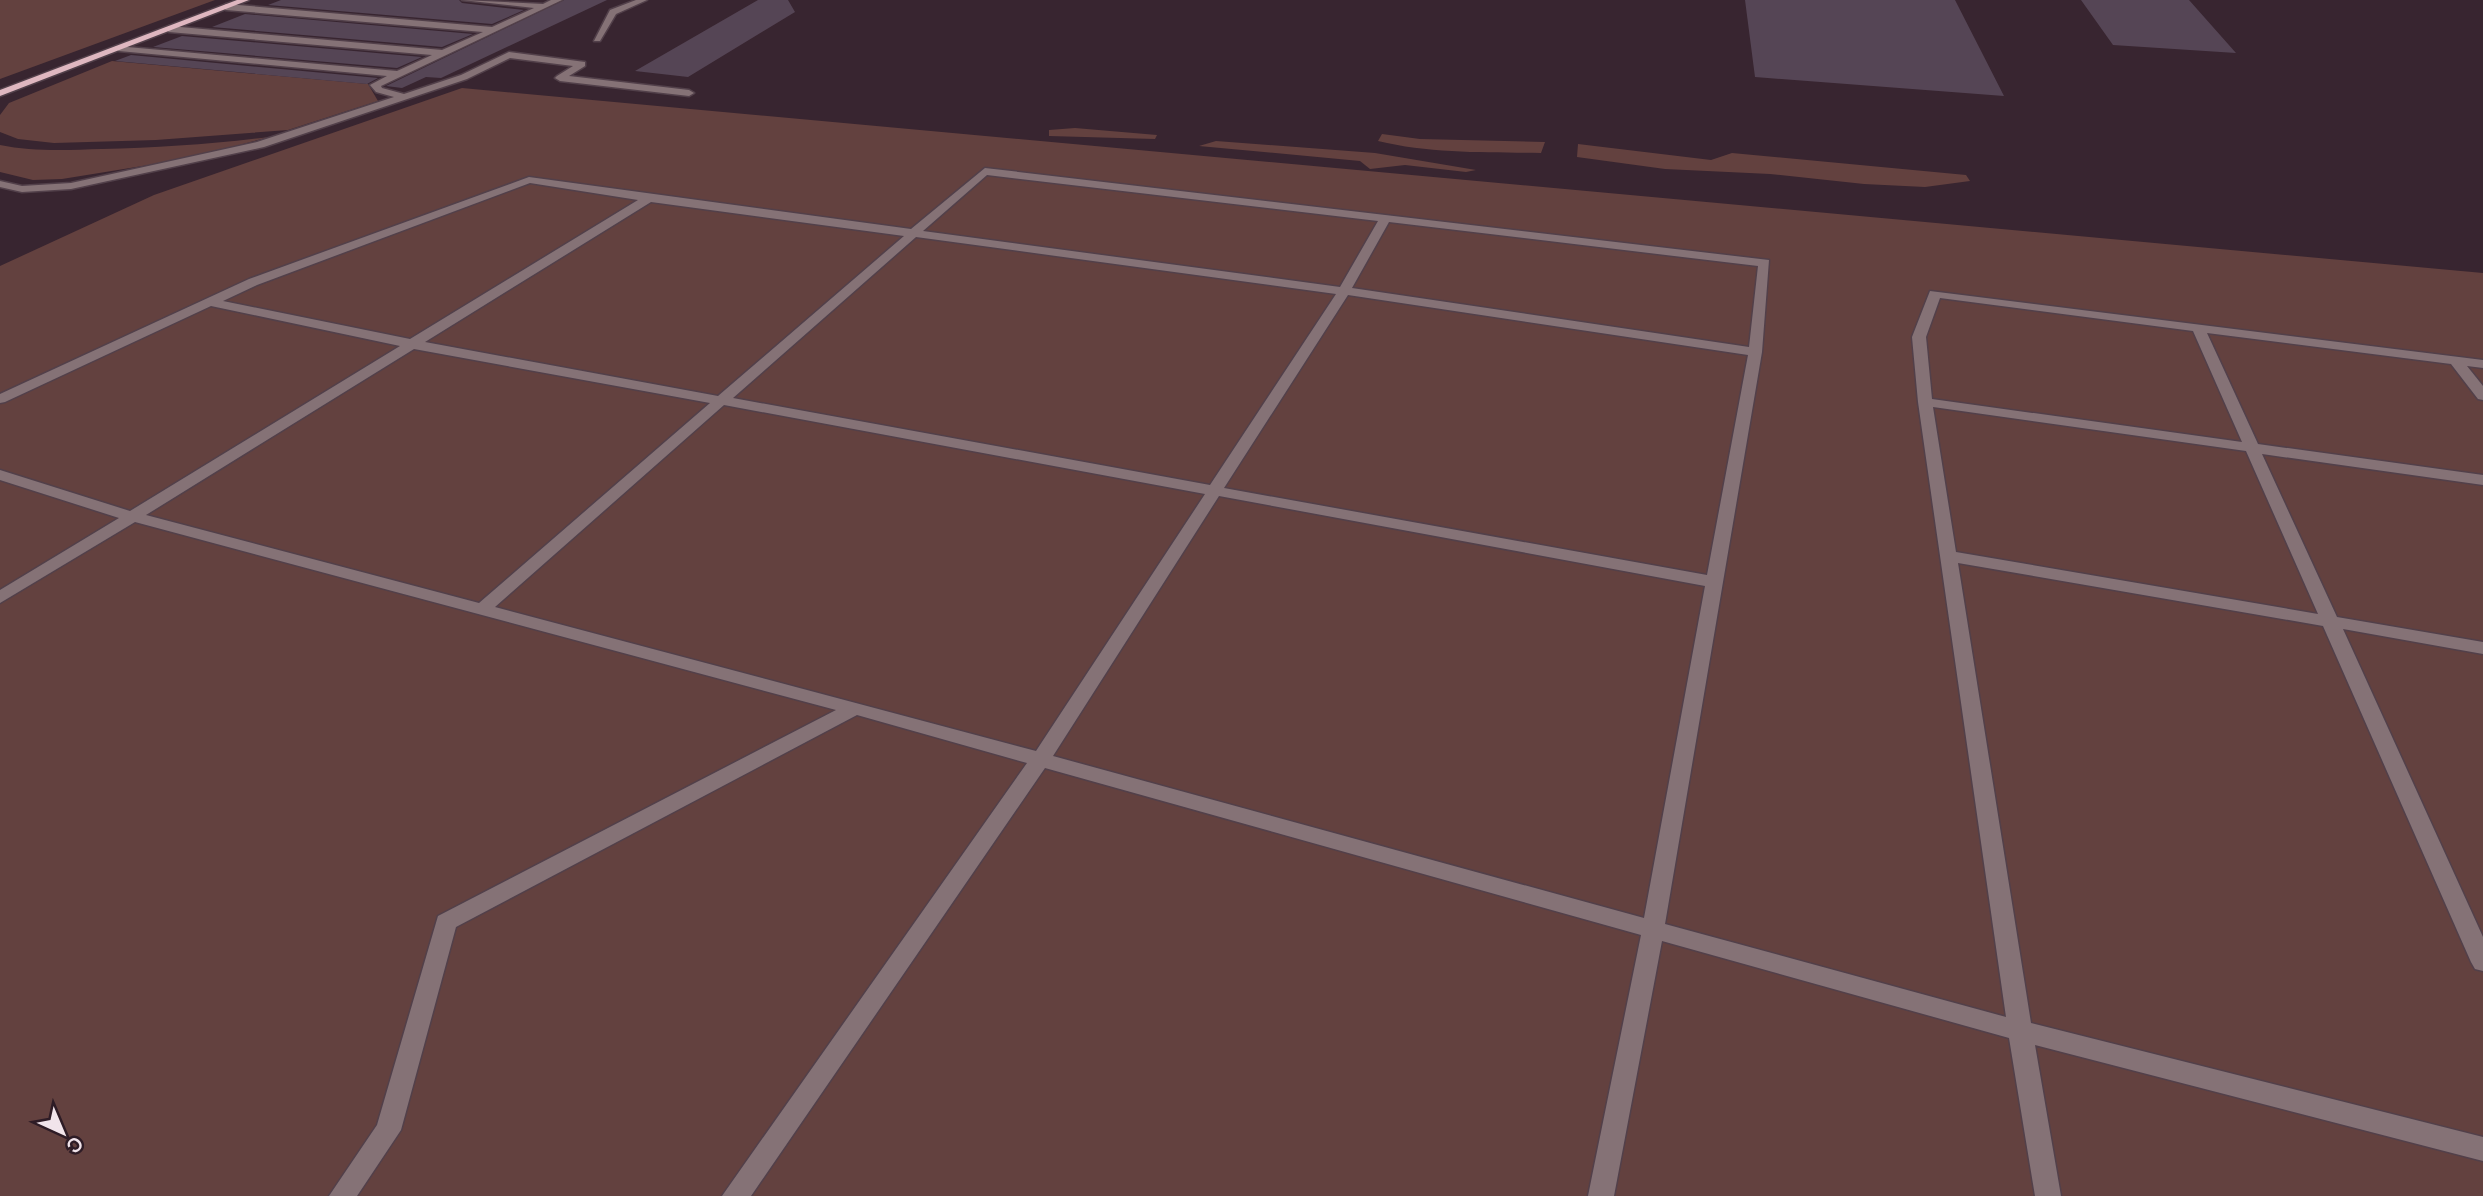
<svg xmlns="http://www.w3.org/2000/svg" width="2483" height="1196" font-family="Manrope,sans-serif">
<style>
.green{fill:#63413f}
.building{fill:#554555}
.lines{fill:none;stroke-linecap:round;stroke-linejoin:round}
.minor-casing{stroke:#52404a;stroke-width:3}
.major-casing{stroke:#52404a;stroke-width:3}
.minor{fill:#857276;fill-rule:evenodd}
.major{fill:#dfb7c0;fill-rule:evenodd}
</style>
<rect width="100%" height="100%" fill="#382530"/>
<!-- green -->
<path class="green" d="M0,0H215L0,79Z
M112,61L368,84L378,101L288,130L156,140L54,143L18,139L0,132V115L9,103Z
M462,88L2483,273V1196H0V266L154,195Z
M1075,128L1157,135L1155,139L1049,136V130Z
M1382,134L1420,139L1545,142L1541,153C1487,152 1431,154 1378,141Z
M269,137L192,158L62,179L33,180L0,172V145C33,152 69,150 102,149C157,148 214,144 269,137Z
M1216,141L1375,153L1476,170L1466,172L1405,165L1370,169L1360,161L1199,146Z
M1578,144L1711,160L1732,153L1966,175L1970,181L1925,187L1864,184L1770,174L1665,169L1577,157Z"/>
<!-- building -->
<path class="building" d="M281,0H459L462,3L524,10L492,24L268,5Z
M564,0H607L441,78L426,77L402,88L386,86Z
M758,0H788L795,12L688,77L635,71Z
M1745,0H1955L2004,96L1755,77Z
M2081,0H2189L2236,53L2113,45Z
M245,14L473,34L442,47L212,27Z
M182,36L422,57L397,68L153,47Z
M131,55L378,78L367,84L115,61Z"/>
<g class="lines">
<defs>
<path id="minor" d="M462,0L543,4L551,0H562L381,86L382,88L404,94L461,75L509,52L585,62V66L569,76L689,90L694,93L689,96L560,81L555,78L557,76L573,66L510,58L467,79L264,147L71,189L22,192L0,187V181L22,186L71,183L257,142L394,97L376,92L370,85L387,76L119,51L114,48L116,46L397,71L432,55L169,32L165,29L169,26L442,50L483,32L226,10L222,7L226,4L492,27L534,8Z
M636,0H647L616,14L600,41H594L610,10Z
M985,168L1769,260L1762,352L1665,924L2006,1017L1918,402L1912,337L1930,291L2483,360V368L2467,366L2483,386V400L2478,399L2451,364L2207,333L2258,444L2483,475V485L2262,454L2337,617L2483,642V654L2343,629L2483,937V971L2475,969L2471,962L2323,626L1958,563L2031,1023L2483,1137V1161L2035,1045L2061,1196H2035L2009,1038L1662,941L1614,1196H1588L1641,935L1045,768L751,1196H722L1027,763L857,715L456,927L401,1130L357,1196H329L377,1125L438,916L836,710L135,522L0,603V590L119,518L0,480V470L130,511L400,346L211,306L5,402L0,403V394L249,279L529,177L911,229ZM987,175L1378,221L1340,287L923,231ZM530,183L638,200L410,339L223,301L257,285ZM651,202L904,236L718,396L425,342ZM1389,222L1758,266L1749,347L1352,288ZM916,237L1336,294L1210,485L733,398ZM1348,295L1748,355L1707,575L1224,488ZM1940,298L2193,331L2242,442L1932,399L1926,337ZM414,349L710,403L479,603L146,515ZM724,405L1205,494L1036,751L495,607ZM1933,407L2246,451L2318,614L1956,552ZM1219,496L1705,586L1644,918L1053,756Z"/>
<path id="major" d="M237,0H249L0,96V90Z"/>
</defs>
<!-- minor casing -->
<use href="#minor" class="minor-casing"/>
<!-- major casing -->
<use href="#major" class="major-casing"/>
<!-- minor -->
<use href="#minor" class="minor"/>
<!-- major -->
<use href="#major" class="major"/>
</g>
<!-- north arrow -->
<g transform="translate(63 1133) rotate(136)" stroke="#2e1c26" stroke-width="5" paint-order="stroke">
<path d="M0-5L12 26L0 18L-12 26Z" fill="#f1e4eb"/>
<text y="-10" font-size="19" font-weight="bold" text-anchor="middle" fill="#f1e4eb">С</text>
</g>
</svg>
